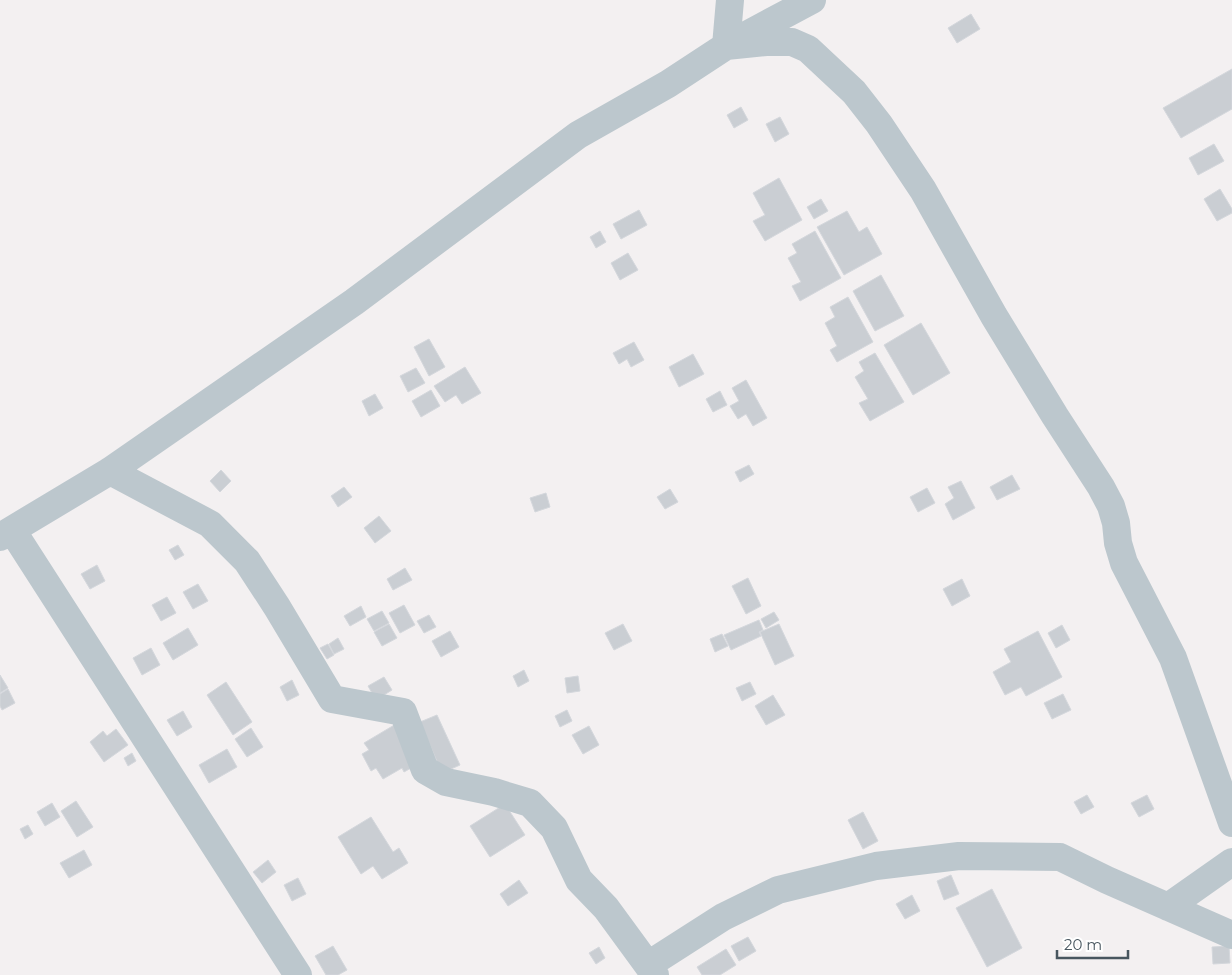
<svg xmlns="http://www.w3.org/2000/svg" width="1232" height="975" font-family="Montserrat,sans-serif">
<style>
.building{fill:#caced3;stroke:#d4d7dc}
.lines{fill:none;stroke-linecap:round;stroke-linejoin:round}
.minor{stroke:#bcc7cd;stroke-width:28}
</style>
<rect width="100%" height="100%" fill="#f3f0f1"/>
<!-- building -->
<path class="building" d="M971,14L980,29L957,43L948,28Z
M1232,69V109L1181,138L1163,108Z
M741,107L748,120L734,128L727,115Z
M780,117L789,134L775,142L766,124Z
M1214,144L1224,161L1198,175L1189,158Z
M779,178L802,220L765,241L753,221L765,215L753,193Z
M1220,189L1232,209V213L1217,221L1204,199Z
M821,199L828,211L814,219L807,207Z
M639,210L647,225L621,239L613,224Z
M847,211L859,232L867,227L882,254L844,275L817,227Z
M600,231L606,242L596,248L590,237Z
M815,231L841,278L800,301L792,286L801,282L788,258L797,253L792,244Z
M628,253L638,270L620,280L611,263Z
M881,275L904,316L875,331L853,291Z
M848,297L873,342L837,362L830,350L837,346L825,323L835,317L830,307Z
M921,323L950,373L913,395L884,345Z
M429,339L445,367L429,376L414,347Z
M634,342L644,360L631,367L627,359L619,364L613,353Z
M875,353L904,402L870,421L859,403L868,399L855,377L864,371L859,362Z
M693,354L704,374L679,387L669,367Z
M465,367L481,393L462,404L456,395L445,402L434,386Z
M416,368L425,383L408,392L400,376Z
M746,380L767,418L753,426L746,414L738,419L730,406L739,401L732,388Z
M431,390L440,406L421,417L412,401Z
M720,391L727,405L713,412L706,399Z
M375,394L383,408L369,416L362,401Z
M749,465L754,474L740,482L735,472Z
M221,470L231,481L220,492L210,481Z
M1012,475L1020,489L997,500L990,487Z
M961,481L975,508L953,520L945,504L954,498L948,487Z
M344,487L352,497L338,507L331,496Z
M927,488L935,503L918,512L910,497Z
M670,489L678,502L665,509L657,497Z
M546,493L550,507L535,512L530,498Z
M379,516L391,531L375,543L364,528Z
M178,545L184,555L175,560L169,550Z
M97,565L105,581L90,589L81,574Z
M405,568L412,580L393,590L387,579Z
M748,578L761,606L746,614L732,586Z
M962,579L970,596L952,606L943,589Z
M198,584L208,601L193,609L183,592Z
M167,597L176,613L161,621L152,605Z
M404,605L415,625L400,633L389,613Z
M361,606L366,617L350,626L344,616Z
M382,611L389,623L374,631L367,619Z
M774,612L779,620L766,628L761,619Z
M429,615L436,627L424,633L417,621Z
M759,620L763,630L759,632L761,636L731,650L724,635Z
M389,624L397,638L382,646L374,632Z
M623,624L632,641L614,650L605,633Z
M779,624L794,656L775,665L760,632Z
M1062,625L1070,640L1056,648L1048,633Z
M188,628L198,645L173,660L163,643Z
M450,631L459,647L441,657L432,641Z
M1038,631L1062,677L1026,696L1021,687L1005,695L993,672L1011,662L1004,649Z
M722,634L728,646L715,652L710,639Z
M338,638L344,649L334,654L329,644Z
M328,644L334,655L327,659L320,648Z
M151,648L160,665L142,675L133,658Z
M524,670L529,681L518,687L513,676Z
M0,675L8,688L0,693Z
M578,676L580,691L567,693L565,678Z
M384,677L392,690L376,700L368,686Z
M292,680L299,695L287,701L280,687Z
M226,682L252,722L233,735L207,695Z
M750,682L756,694L742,701L736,688Z
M8,689L15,703L2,710L0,706V694Z
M1063,694L1071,710L1052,719L1044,703Z
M773,695L785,715L766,725L755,706Z
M567,710L572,721L560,727L555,716Z
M183,711L192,727L177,736L167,720Z
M437,715L460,765L442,773L420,722Z
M396,724L420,763L404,772L402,768L383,779L376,768L371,771L362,754L369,750L364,743Z
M589,726L599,745L583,754L572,735Z
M251,728L263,747L247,757L235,739Z
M116,729L128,745L104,762L90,742L103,731L107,736Z
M227,749L237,767L209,783L199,765Z
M132,753L136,761L128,766L124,758Z
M1087,795L1094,807L1081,814L1074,802Z
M1147,795L1154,809L1139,817L1131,803Z
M76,801L93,827L77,837L61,811Z
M52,803L60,817L45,826L37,812Z
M505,804L525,835L490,857L470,826Z
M863,812L878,841L863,849L848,820Z
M371,817L393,852L399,848L408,863L382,879L373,866L361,874L338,837Z
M28,825L33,834L25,839L20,829Z
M84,850L92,865L69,878L60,863Z
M268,860L276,872L262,883L253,872Z
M951,875L959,894L944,900L937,881Z
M298,878L306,894L292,901L284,885Z
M519,880L528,893L508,906L500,894Z
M992,889L1022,948L987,967L956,908Z
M912,895L920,911L905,919L896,904Z
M748,937L756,951L739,961L731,946Z
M333,946L347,970L338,975H326L315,956Z
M1229,946L1230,963L1213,964L1212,947Z
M599,947L605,958L596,964L589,953Z
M726,949L736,965L720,975H702L697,967Z"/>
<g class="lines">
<!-- minor -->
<path class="minor" d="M730,0L726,46L766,42H792L808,49L854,92L879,124L923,190L994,316L1055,416L1101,487L1111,506L1116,523L1118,543L1124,563L1173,658L1232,823
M110,471L210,524L247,561L277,607L332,699L403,712L425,770L446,782L494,792L530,803L554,828L579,880L606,908L655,975
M12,530L298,975
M0,537L110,471L354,302L578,135L668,84L726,46L812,0
M1168,907L1232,862
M648,965L723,917L778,890L876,866L959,856L1060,857L1107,880L1232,935"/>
</g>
<!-- scale -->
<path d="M1057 950v8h71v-8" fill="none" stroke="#48565f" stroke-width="2.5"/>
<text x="1064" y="950" font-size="15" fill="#48565f" stroke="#ffffff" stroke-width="4" paint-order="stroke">20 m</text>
</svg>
